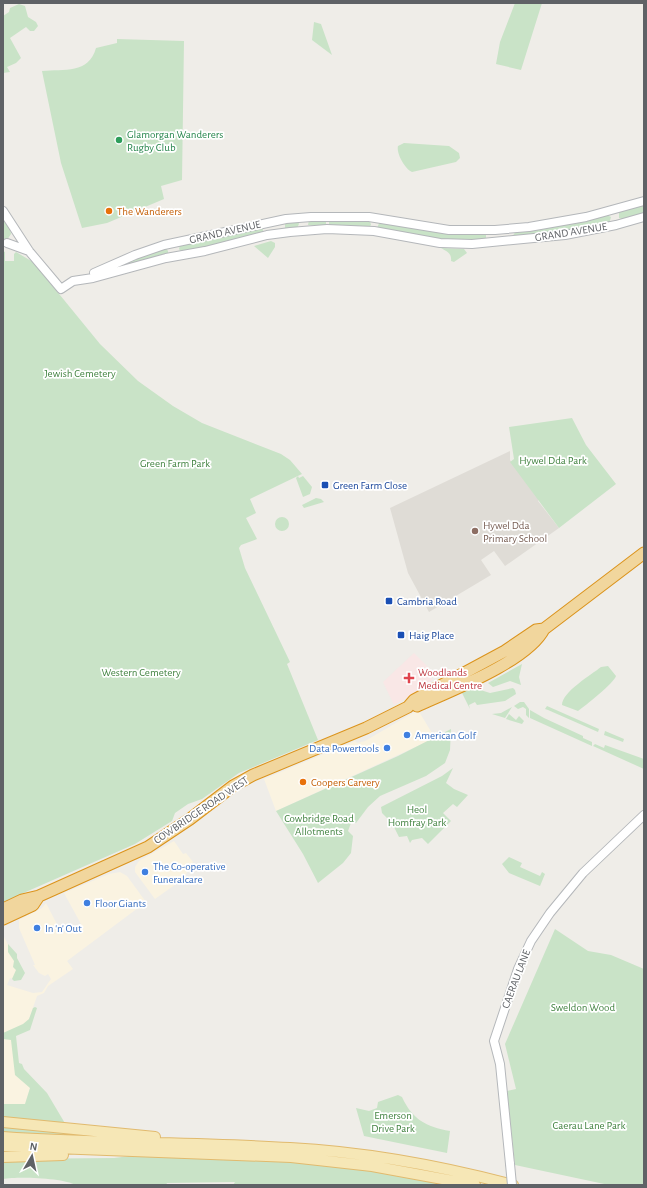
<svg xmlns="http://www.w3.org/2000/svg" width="647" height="1188" font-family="'Alegreya Sans',sans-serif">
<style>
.commercial{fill:#faf3e1}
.education{fill:#dfdcd6}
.medical{fill:#f9e7e6}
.green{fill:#c9e3c7}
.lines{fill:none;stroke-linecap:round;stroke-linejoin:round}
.minor-casing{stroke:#b4b7ba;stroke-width:10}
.major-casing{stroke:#e1ba6e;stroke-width:12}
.highway-casing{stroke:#db931b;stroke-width:13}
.minor{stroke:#fff;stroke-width:8}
.major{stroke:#f6e7b6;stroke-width:10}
.highway{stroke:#f1d69d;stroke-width:11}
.minor-bridge-casing{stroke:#b4b7ba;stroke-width:10;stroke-linecap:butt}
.minor-bridge{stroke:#fff;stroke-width:8}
.leisure-dot{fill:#2e9e5b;stroke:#fff;stroke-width:1.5}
.food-dot{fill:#e8710a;stroke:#fff;stroke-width:1.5}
.transit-dot{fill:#1a4fb4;stroke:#fff;stroke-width:1.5}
.education-dot{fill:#8d6e63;stroke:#fff;stroke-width:1.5}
.health-dot{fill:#e0444e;stroke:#fff;stroke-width:1.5}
.shop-dot{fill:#3f7fe0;stroke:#fff;stroke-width:1.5}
.labels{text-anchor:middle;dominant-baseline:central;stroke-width:3.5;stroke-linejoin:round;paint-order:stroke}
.leisure-label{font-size:11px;fill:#27864d;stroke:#fff;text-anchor:start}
.food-label{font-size:11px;fill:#c56008;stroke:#fff;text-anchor:start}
.street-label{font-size:11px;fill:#5f6266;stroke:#fff}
.park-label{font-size:11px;fill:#428341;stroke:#fff}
.transit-label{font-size:11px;fill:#164399;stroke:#fff;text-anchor:start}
.education-label{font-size:11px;fill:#785e54;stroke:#fff;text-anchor:start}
.health-label{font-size:11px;fill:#be3a42;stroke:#fff;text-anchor:start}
.shop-label{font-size:11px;fill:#366cbe;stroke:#fff;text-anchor:start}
</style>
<rect width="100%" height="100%" fill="#efede8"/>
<!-- commercial -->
<path class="commercial" d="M418,710L435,738L276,811L264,779L355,741L357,743L365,741Z
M174,841L183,854L186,853L193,862L183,879L155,899L135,872V867L139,861Z
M120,872L127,876L146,902L67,961L73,969L48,986L44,993L37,996L26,1028L13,1034L18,1070L31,1084L23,1114L3,1111V935L22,971L17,980L10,978L7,985L33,993L42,992L51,979L48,974L45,976L39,973L33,965H35L19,928V920L42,908L46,903L62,934L81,924L64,893L109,874Z"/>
<!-- education -->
<path class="education" d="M510,451V460L539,499L538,501L559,528L505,566L494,551L481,560L491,575L429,612L408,573L390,508Z"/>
<!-- medical -->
<path class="medical" d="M414,653L432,671V680L426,687L394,705L383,682Z"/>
<!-- green -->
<path class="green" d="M515,3H542L521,70L496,64L500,42Z
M19,4L25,6L28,17L36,22L38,26L34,31H30L26,27L10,38L21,58L16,63L7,67L10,72L3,73V16L9,12L10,8Z
M314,22L321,24L332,55L312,40Z
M117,39L184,41L182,180L161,186L164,199L107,223L82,228L61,163L42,71C64,69 89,74 96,48L117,43Z
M404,143L449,146L459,153L460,158L456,162L412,172C405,169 396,153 398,146Z
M644,204V214L622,219L619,218V212Z
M607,215L611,217L609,224L510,239L518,229Z
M3,217L10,228L11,234L7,240L3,241Z
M326,218V227L308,225L309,220Z
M329,218L370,221L371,225L369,227H329Z
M298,221L299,224L297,228L285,229V223Z
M380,221L486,232V241L458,242L377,228Z
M262,225L264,235L182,253L179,249L180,245Z
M271,241L275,243V247L268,258L254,246Z
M166,248L168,251V255L122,265L124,263Z
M441,248L464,249L467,253L454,262L451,261C452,253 446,251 441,248Z
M3,251L5,252V261H14V254L16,252L33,262L100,344L138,381L173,406L202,423L281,454L290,460L302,474L250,499L256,513L246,518L257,539L241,545L239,548L245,568L290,662L287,664L318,740L239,773L202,799L188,804L175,813L172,821L135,844L3,902Z
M572,418L586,445L616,484L559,528L510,462L514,459L509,427Z
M298,476L299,478L303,476L312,487L310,494L303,497L296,478Z
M316,498L321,499L324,502L304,508L302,505Z
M275 524a7 7 0 1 1 14 0a7 7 0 1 1-14 0Z
M522,664L519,677L521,685L510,681L493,687L488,683Z
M608,666L616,676C615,682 584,707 578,711L562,705C562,692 591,675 601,667Z
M471,687L490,693L513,688L515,690L516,694L505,701L477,705L475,702L469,705L470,709L461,691Z
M520,702H524L529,709V718L526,715V709L523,707L518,709L514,706Z
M547,706L599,729L598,732L548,710L545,709Z
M512,707L505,718L492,714L501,713Z
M530,710L544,718L583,736V738L592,742V746L530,718Z
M509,714L516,720L519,716L524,721L522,724L506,719Z
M451,729L450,750L445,763L426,776L380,796L368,807L356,823H351L348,831L353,836L351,853L343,863L318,883L303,854L276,811L398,756Z
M605,731L624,739L623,742L604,735Z
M595,744L604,748L605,745L644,759V769L593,746Z
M453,768L446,783L454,789L468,795L457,807L453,804L443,813L451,821L428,844L422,838L412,840L410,843L407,836L399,837L392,823L382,813L381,807L442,776Z
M509,857L522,863L520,867L540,876L542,872L545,874L540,886L509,873L502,864Z
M555,929L588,951L611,955L644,969V1185H609L515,1165L507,1091L516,1089L505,1044Z
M8,944L17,954V958L25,973L21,980L14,981L12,979L16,970L13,967L14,961L8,952Z
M35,1007L37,1008L30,1030L16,1036L19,1063L22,1064L24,1069L47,1093L66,1125L3,1119V1104H25L30,1088L15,1075L11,1040L3,1039V1033L23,1024L29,1019L33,1008Z
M398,1095L402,1097C412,1119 426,1127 450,1131L447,1153L364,1136L356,1108L369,1111L377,1108L378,1102Z
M3,1125L119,1137L3,1133Z
M130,1156L321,1162L466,1185H233L235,1182L167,1183L166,1185H76C64,1178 18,1176 3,1179V1159L114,1158Z"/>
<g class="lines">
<defs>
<path id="minor" d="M3,211L29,251L61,289L73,281L93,278L166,258L205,251L267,235L290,232L327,229L374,231L440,243L472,244L565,235L616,225L644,217
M7,243L29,251
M94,273L135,255L164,245L286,219L311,217H369L449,230H495L529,227L586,217L644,201
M510,1164L500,1064L494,1041L518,969L531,941L550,913L583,873L644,815"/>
<path id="major" d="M3,1122L155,1137
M3,1137C98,1144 194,1142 290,1148C365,1152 441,1166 513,1185
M3,1146L291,1157L372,1166L475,1185
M3,1157L63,1155"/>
<path id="highway" d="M417,706C450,691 528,661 544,629L644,553
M3,909L22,900L39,896L148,847L190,819L233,786L253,775L366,728L408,707L414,700L505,651L536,630L544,629
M3,919L33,905L39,896"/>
</defs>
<!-- minor casing -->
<use href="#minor" class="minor-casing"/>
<!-- major casing -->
<use href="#major" class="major-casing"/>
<!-- highway casing -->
<use href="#highway" class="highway-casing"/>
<!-- minor -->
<use href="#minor" class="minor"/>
<!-- major -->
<use href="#major" class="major"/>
<!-- highway -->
<use href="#highway" class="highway"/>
<defs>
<path id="minor-bridge" d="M510,1164L512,1185"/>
</defs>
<!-- minor-bridge casing -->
<use href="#minor-bridge" class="minor-bridge-casing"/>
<!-- minor-bridge -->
<use href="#minor-bridge" class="minor-bridge"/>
</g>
<!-- markers -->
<circle class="leisure-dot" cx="119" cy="140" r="4"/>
<g class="food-dot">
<circle cx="109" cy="211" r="4"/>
<circle cx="303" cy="782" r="4"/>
</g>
<g class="transit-dot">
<rect x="321" y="481" width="8" height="8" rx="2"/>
<rect x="385" y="597" width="8" height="8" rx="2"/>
<rect x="397" y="631" width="8" height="8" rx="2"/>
</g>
<circle class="education-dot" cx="475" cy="531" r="4"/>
<path class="health-dot" d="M407 672h4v4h4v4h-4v4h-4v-4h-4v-4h4z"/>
<g class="shop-dot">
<circle cx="407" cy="735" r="4"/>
<circle cx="387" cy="748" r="4"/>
<circle cx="145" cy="872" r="4"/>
<circle cx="87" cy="903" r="4"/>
<circle cx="37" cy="928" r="4"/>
</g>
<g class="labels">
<!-- leisure labels -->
<g class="leisure-label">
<text x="127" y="134">Glamorgan Wanderers<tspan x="127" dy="13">Rugby Club</tspan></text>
</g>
<!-- food labels -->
<g class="food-label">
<text x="117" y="211">The Wanderers</text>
<text x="311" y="782">Coopers Carvery</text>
</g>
<!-- street labels -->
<g class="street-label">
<text transform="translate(225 232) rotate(-13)">GRAND AVENUE</text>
<text transform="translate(571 232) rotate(-9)">GRAND AVENUE</text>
<text transform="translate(201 810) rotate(-34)">COWBRIDGE ROAD WEST</text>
<text transform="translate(516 979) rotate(-69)">CAERAU LANE</text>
</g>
<!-- park labels -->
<g class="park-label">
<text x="80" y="373">Jewish Cemetery</text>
<text x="553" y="460">Hywel Dda Park</text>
<text x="175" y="463">Green Farm Park</text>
<text x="141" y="672">Western Cemetery</text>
<text x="417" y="809">Heol<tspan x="417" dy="13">Homfray Park</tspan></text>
<text x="319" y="818">Cowbridge Road<tspan x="319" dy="13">Allotments</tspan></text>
<text x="583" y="1007">Sweldon Wood</text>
<text x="393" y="1115">Emerson<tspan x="393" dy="13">Drive Park</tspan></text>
<text x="589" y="1125">Caerau Lane Park</text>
</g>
<!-- transit labels -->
<g class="transit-label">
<text x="333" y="485">Green Farm Close</text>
<text x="397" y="601">Cambria Road</text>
<text x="409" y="635">Haig Place</text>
</g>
<!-- education labels -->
<g class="education-label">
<text x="483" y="525">Hywel Dda<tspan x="483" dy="13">Primary School</tspan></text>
</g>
<!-- health labels -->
<g class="health-label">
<text x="418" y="672">Woodlands<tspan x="418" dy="13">Medical Centre</tspan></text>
</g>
<!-- shop labels -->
<g class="shop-label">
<text x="415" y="735">American Golf</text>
<text x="379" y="748" text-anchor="end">Data Powertools</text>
<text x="153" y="866">The Co-operative<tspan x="153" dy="13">Funeralcare</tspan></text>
<text x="95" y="903">Floor Giants</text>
<text x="45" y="928">In 'n' Out</text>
</g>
</g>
<!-- border -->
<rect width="647" height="1188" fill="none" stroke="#5f6266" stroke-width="8"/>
<!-- north arrow -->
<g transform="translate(32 1156) rotate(9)" stroke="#ffffff" stroke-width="3" paint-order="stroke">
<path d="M0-3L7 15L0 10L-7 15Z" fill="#5f6266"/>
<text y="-6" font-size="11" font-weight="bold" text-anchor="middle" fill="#5f6266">N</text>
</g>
</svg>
